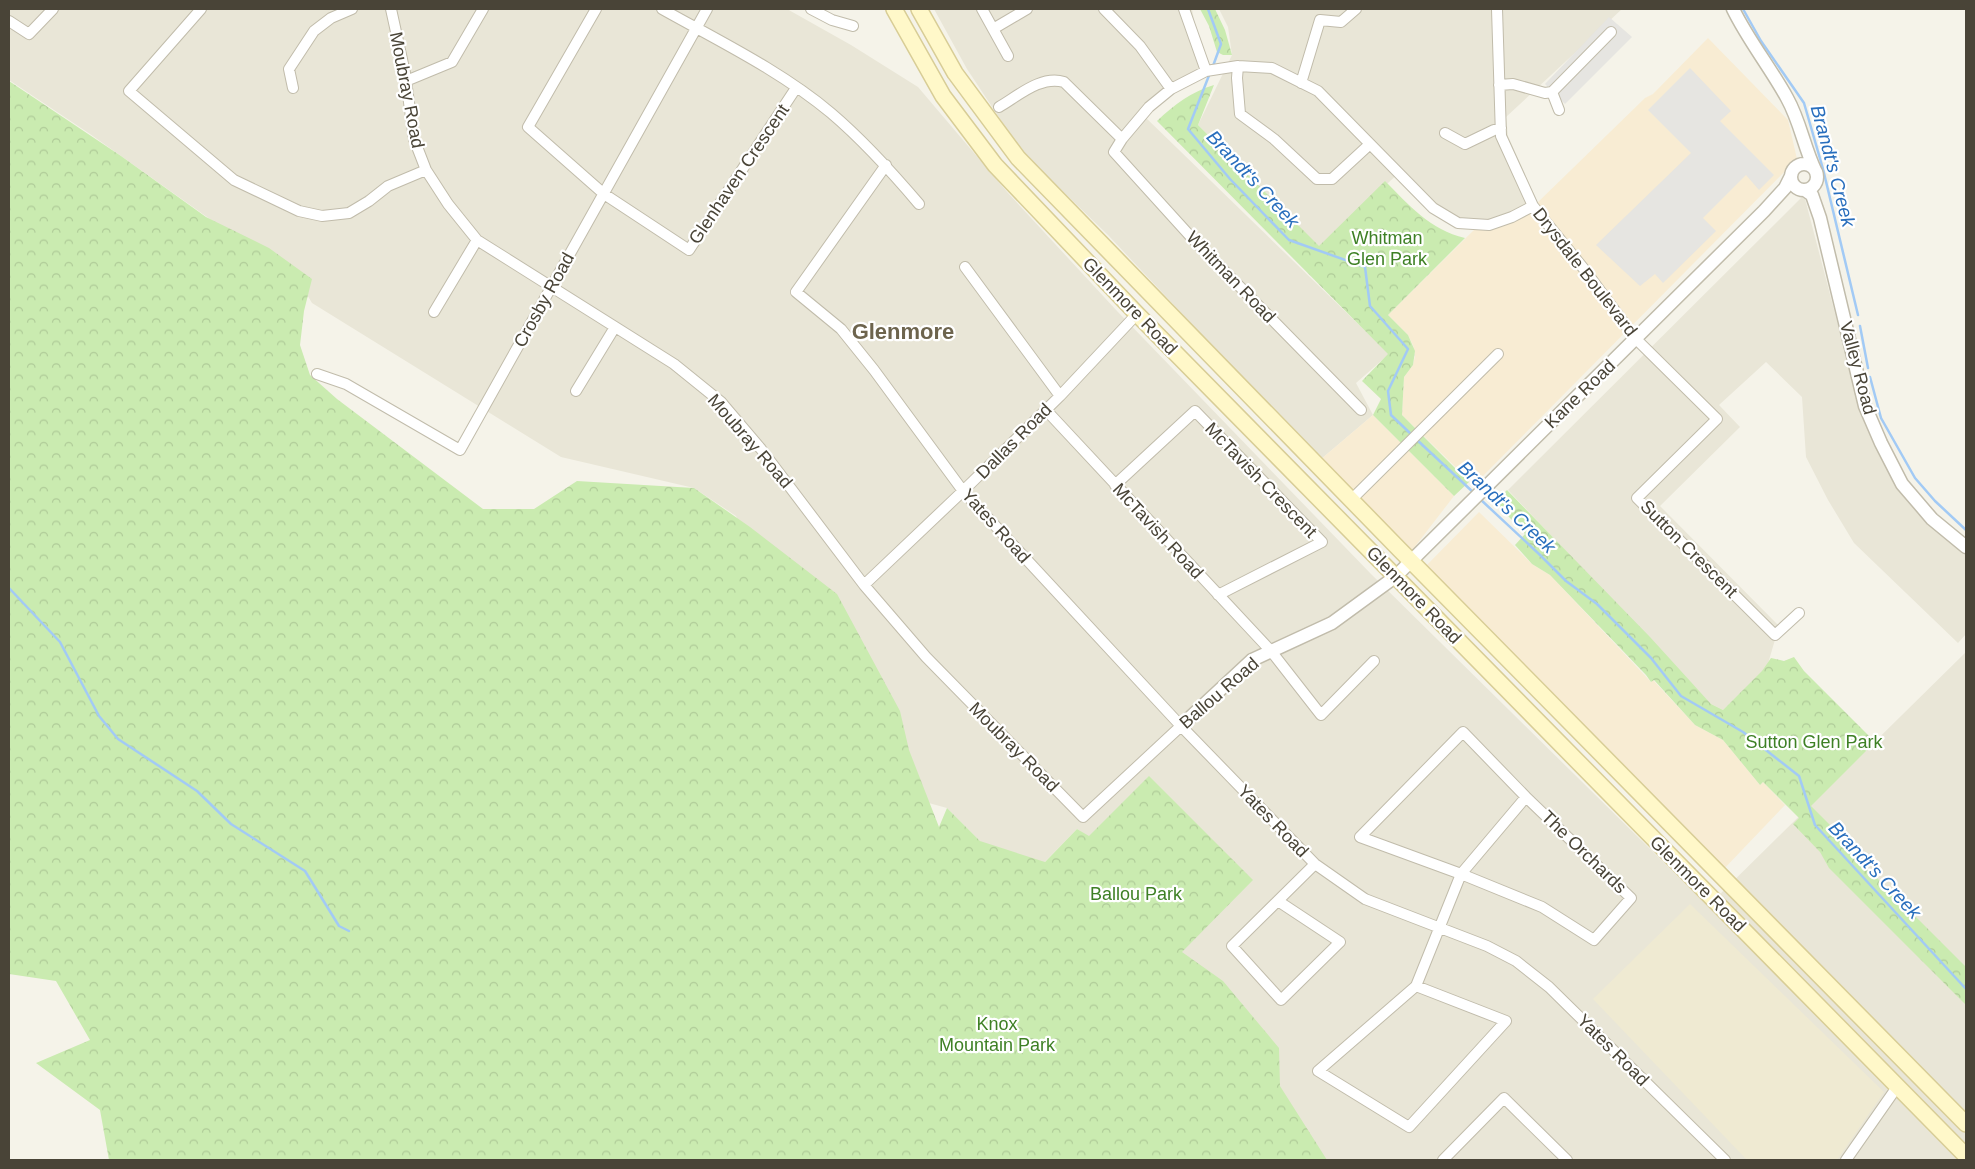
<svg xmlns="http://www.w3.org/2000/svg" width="1975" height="1169" font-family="Arial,sans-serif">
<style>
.residential{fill:#e9e6d7}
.commercial{fill:#f8ecd3}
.education{fill:#efead2}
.forest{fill:url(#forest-crowns)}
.parking{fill:#e6e5e1}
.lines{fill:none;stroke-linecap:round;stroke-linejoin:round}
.stream{stroke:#a2caf5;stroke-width:2.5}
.minor-casing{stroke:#c1bcab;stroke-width:12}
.tertiary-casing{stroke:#c1bcab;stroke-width:15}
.secondary-casing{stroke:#d8cd96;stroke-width:18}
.minor{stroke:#fff;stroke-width:10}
.tertiary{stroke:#fff;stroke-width:12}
.secondary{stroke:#fff8c9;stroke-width:15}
.labels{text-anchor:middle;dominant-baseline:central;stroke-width:4.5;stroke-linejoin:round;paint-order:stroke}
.street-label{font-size:18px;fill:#494437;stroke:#fff}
.park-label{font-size:18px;fill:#3e8025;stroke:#fff}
.water-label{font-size:19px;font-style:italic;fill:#286ebd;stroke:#fff}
.district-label{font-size:22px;font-weight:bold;fill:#6d644d;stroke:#fff}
</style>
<defs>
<pattern id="forest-crowns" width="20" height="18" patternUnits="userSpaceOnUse" patternTransform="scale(1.25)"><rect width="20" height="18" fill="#caebb0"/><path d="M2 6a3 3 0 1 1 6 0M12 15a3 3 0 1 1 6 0" fill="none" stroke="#afcb98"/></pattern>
</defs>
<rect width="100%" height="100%" fill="#f5f3e9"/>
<!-- residential -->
<path class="residential" d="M9,9H787L851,45L918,87L1008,193L1117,311L1371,574L1708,906L1966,652V1160H1299L1136,997L1149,777L1089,837L1077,829L1023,884L947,808L892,793L777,601L736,516L694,488L561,457L312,303L300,283L90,134L9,80Z
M934,9H1192L1203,69L1143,115L1389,354L1356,383L1373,415L1320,460L1108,235L1022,152L967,69Z
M1219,9H1622L1506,117L1508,136L1538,203L1489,220L1460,219L1433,203L1402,170L1319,247L1198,125L1232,55L1228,27Z
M1804,195L1860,409L1896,481L1966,552V634L1958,643L1854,543L1828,500L1806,457L1802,397L1766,362L1719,405L1740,427L1660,506L1779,626L1767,667L1723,710L1711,704L1508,490Z"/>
<!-- commercial -->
<path class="commercial" d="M1708,38L1788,120L1797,159L1474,485L1402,415L1404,377L1413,365L1415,356L1413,345L1408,335L1388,315L1476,228L1535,205L1645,98L1653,94Z
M1373,415L1454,496L1410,553L1320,460Z
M1479,512L1532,564L1550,575L1651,682L1653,680L1695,725L1723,740L1760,785L1763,782L1785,805L1721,872L1422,570Z"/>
<!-- education -->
<path class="education" d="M1690,904L1884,1092L1837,1160H1747L1593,999Z"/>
<!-- forest -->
<path class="forest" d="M1200,9H1215L1225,30L1232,55H1223L1217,52L1209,26Z
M9,81L121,156L206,217L269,248L312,279L304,311L300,345L310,375L337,399L483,509H534L577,481L694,488L750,527L837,594L900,711L909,750L939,827L947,808L980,841L1045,862L1077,829L1089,836L1149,776L1253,880L1182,952L1223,981L1279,1048L1280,1086L1327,1160H109L100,1110L36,1063L90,1040L56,981L9,974Z
M1214,85L1198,125L1319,246L1385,181C1409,205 1430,230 1465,238L1388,315L1408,335L1415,351L1413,365L1404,377L1402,415L1469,482L1454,496L1373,415L1381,399L1362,381L1388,354L1157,121C1175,104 1191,92 1214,85Z
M1507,490L1650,637L1711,704L1723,710L1762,671L1771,658L1784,661L1794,657L1804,671L1875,742L1811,806L1838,833L1848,849L1966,967V1005L1829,868L1820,852L1793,824L1799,818L1763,782L1760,785L1723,740L1695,725L1654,680L1651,682L1646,675L1550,575L1532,564L1515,545L1525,534L1495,502Z"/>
<!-- parking -->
<path class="parking" d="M1609,17L1632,37L1565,104L1545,84Z
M1690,68L1731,111L1720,121L1774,175L1759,190L1746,175L1703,218L1716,231L1663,283L1655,274L1640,286L1596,245L1691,153L1648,110Z"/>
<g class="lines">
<!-- stream -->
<path class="stream" d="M1208,9L1221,44L1213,66
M1743,9L1761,41L1804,103L1823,169L1858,315
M1210,73L1188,129L1230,179L1289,240L1365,267L1370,306L1408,349L1388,391L1391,415L1412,435
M1860,326L1868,368
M1870,377L1881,418L1915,478L1935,501L1966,530
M1416,439L1474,493
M1480,499L1539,554L1566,581L1597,604L1651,658L1681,696L1743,732L1799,776L1815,825L1966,989
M9,588L60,642L99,716L118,739L197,791L231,824L305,871L339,926L349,931"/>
<defs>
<path id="minor" d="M201,9L129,91L234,180L299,211L322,216L349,213L369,201L388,186L426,170
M391,9L405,73L414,139L426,170L448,204L477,240L674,364L721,402L761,449L864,585L926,657L1083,817L1181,726
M596,9L528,127L604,194L689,250L796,88
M662,9C719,41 781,71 831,113C864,141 891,171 919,204
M811,9L832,20L853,26
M982,9L1008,56
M1104,9L1140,46L1171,89
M1184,9L1206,71
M1497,9L1501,136L1533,206L1584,269L1636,339L1717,419L1637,498L1775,635L1799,613
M9,21L29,34L53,9
M993,29L1027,9
M1238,66L1237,78L1240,114L1274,139L1317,179H1332L1370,144
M406,81L452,62L483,9
M1301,83L1320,20L1341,22L1356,9
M1499,85L1513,84L1545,93L1552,92L1611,32
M293,88L289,69L314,31L331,18L352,9
M1552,92L1559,110
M999,107C1018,96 1041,75 1064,82L1122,139
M1445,133L1465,144L1494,130L1501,128
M886,165L796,292L841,329L874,370L963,491L1181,726L1315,864L1365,899L1487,946L1516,961L1549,987L1725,1160
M965,267L1060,396
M434,312L477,240
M317,374L346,384L460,450L707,9
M576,391L615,327
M1046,410L1271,651L1321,715L1374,661
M1361,410L1191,237L1114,152L1122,139L1149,107L1171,89L1206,71L1238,66L1272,68L1318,91L1433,208L1458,223L1489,225L1512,217L1533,206
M1115,485L1195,411L1322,542L1218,595
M1351,500L1498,354
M864,585L963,491L1060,396L1137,314
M1463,732L1526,797L1631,898L1594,940L1542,907L1461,874L1360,837Z
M1278,901L1340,942L1281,1000L1232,946L1315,864
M1416,986L1506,1021L1409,1127L1318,1071L1416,986L1461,874L1526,797
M1443,1160L1504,1098L1567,1160
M1846,1160L1897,1087"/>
<path id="tertiary" d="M1733,9C1748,40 1770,67 1787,98C1800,121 1804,147 1815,170
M1791 177a13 13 0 1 1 26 0a13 13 0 1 1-26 0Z
M1805,190L1812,195L1820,218L1865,406L1881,443L1902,484L1932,519L1966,547
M1181,726L1252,660L1332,623L1395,577L1764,211L1785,188L1791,176"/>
<path id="secondary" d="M894,9L943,96L995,165L1137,314L1966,1156
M919,9L955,73L1018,158L1400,550L1966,1124"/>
</defs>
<!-- minor casing -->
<use href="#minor" class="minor-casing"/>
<!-- tertiary casing -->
<use href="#tertiary" class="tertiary-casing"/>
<!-- secondary casing -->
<use href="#secondary" class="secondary-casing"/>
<!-- minor -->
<use href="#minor" class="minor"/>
<!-- tertiary -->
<use href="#tertiary" class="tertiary"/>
<!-- secondary -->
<use href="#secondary" class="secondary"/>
</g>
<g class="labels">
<!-- street labels -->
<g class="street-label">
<text transform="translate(407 90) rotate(79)">Moubray Road</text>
<text transform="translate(739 174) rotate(-56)">Glenhaven Crescent</text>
<text transform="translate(1585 272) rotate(52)">Drysdale Boulevard</text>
<text transform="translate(1231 277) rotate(46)">Whitman Road</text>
<text transform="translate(544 300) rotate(-61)">Crosby Road</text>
<text transform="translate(1130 306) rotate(46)">Glenmore Road</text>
<text transform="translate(1858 368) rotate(75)">Valley Road</text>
<text transform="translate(1580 394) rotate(-44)">Kane Road</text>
<text transform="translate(750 441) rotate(49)">Moubray Road</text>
<text transform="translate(1014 441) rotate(-45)">Dallas Road</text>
<text transform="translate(1261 480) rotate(46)">McTavish Crescent</text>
<text transform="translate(996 526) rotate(48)">Yates Road</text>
<text transform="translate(1158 531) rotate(47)">McTavish Road</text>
<text transform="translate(1689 549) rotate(45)">Sutton Crescent</text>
<text transform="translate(1414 595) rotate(46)">Glenmore Road</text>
<text transform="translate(1219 693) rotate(-41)">Ballou Road</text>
<text transform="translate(1014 747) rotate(45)">Moubray Road</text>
<text transform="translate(1273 821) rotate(46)">Yates Road</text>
<text transform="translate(1584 852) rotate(44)">The Orchards</text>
<text transform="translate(1698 884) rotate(45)">Glenmore Road</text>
<text transform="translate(1613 1050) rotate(45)">Yates Road</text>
</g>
<!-- park labels -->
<g class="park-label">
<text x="1387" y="238">Whitman<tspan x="1387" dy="21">Glen Park</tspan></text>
<text x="1814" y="742">Sutton Glen Park</text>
<text x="1136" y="894">Ballou Park</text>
<text x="997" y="1024">Knox<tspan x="997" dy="21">Mountain Park</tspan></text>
</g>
<!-- water labels -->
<g class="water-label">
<text transform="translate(1833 166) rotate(75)">Brandt's Creek</text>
<text transform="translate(1253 179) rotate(47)">Brandt's Creek</text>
<text transform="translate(1507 507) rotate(43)">Brandt's Creek</text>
<text transform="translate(1875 870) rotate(47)">Brandt's Creek</text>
</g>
<!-- district labels -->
<g class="district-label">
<text x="903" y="331">Glenmore</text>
</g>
</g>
<!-- border -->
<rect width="1975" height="1169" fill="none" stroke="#494437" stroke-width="20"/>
</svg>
